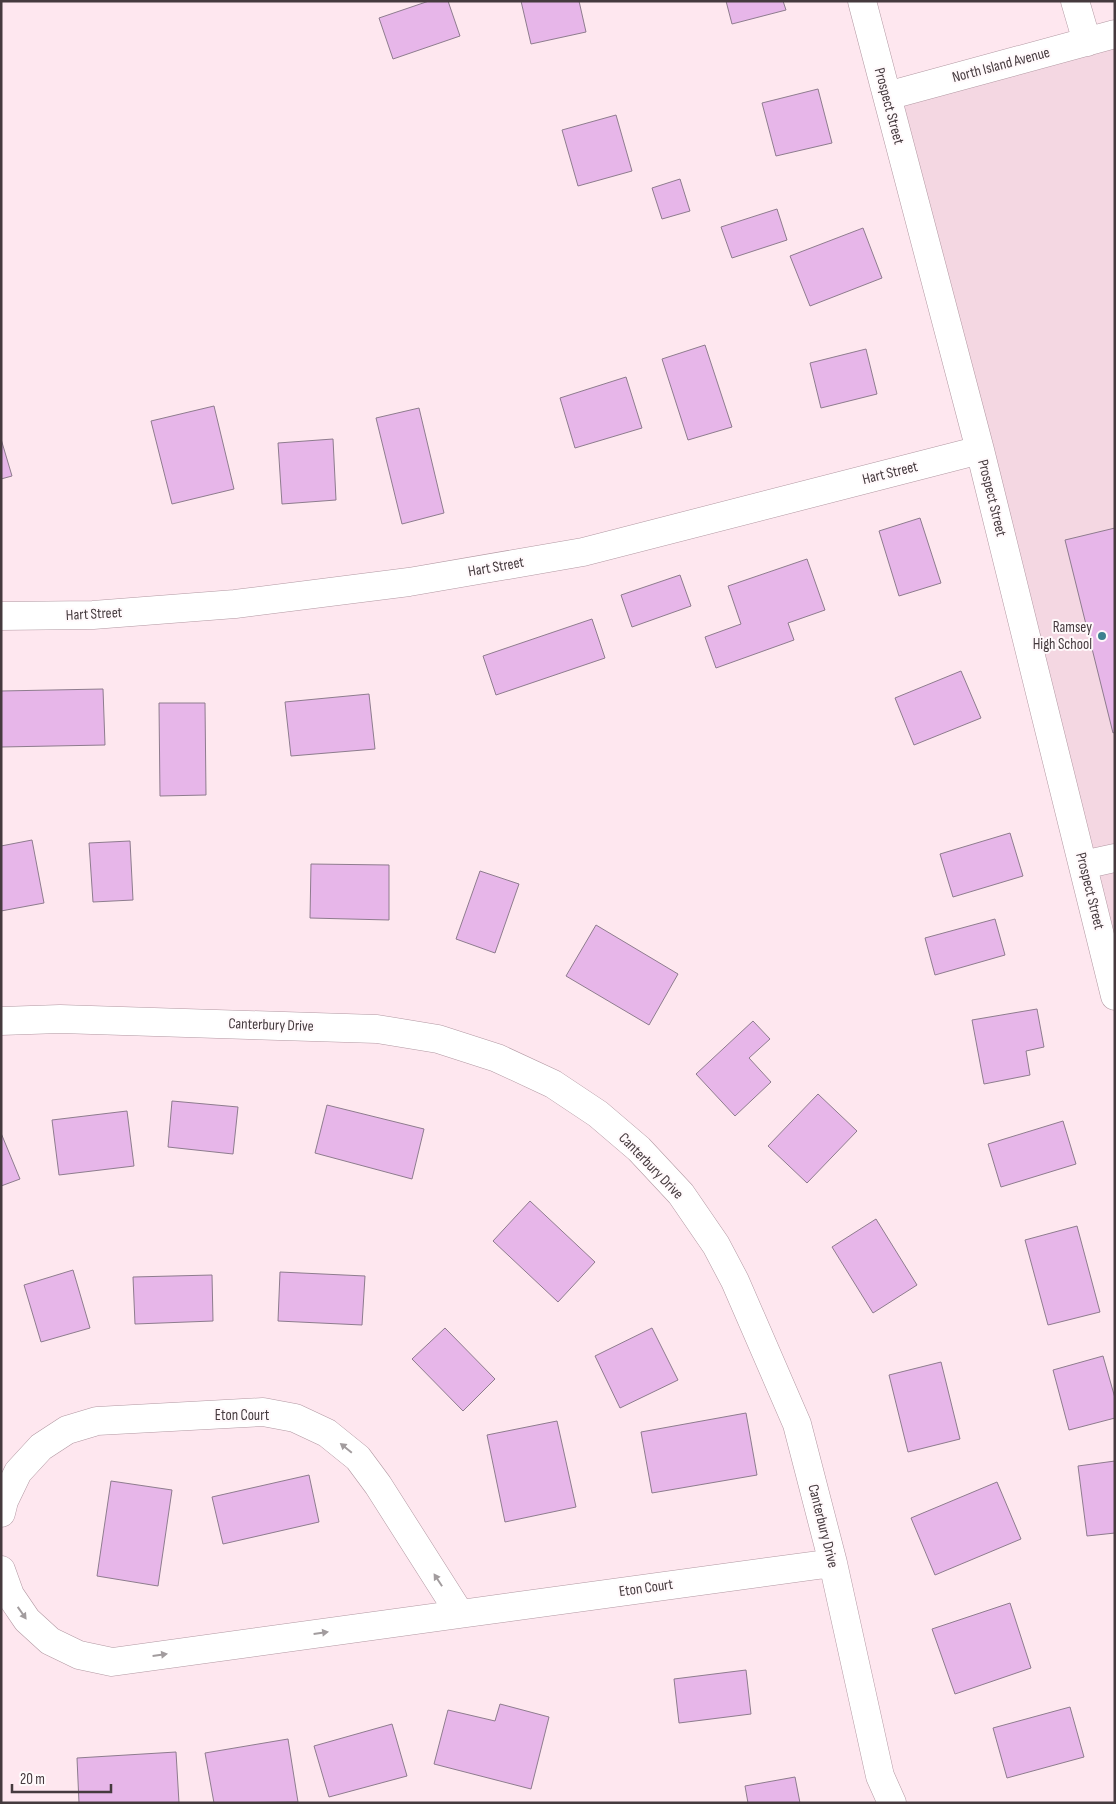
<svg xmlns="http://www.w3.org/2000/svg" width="1116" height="1804" font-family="'Sofia Sans Condensed',sans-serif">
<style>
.built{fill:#f4d7e2}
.building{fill:#e7b6e9;stroke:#8e7c8e}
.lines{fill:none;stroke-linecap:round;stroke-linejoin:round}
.minor-casing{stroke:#b298a2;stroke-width:29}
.minor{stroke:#fff;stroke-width:28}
.oneway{fill:#a29c9e}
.poi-dot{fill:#3d8190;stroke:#fff9fb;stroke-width:2}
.labels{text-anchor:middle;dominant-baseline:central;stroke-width:4;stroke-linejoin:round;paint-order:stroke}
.street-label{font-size:15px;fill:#453a3e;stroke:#fff9fb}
.poi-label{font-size:15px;fill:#453a3e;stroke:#fff9fb;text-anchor:end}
</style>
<rect width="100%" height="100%" fill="#fee7ef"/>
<!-- built -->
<path class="built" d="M1115,34V996L887,96Z"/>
<!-- building -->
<path class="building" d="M429,1H448L460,36L393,59L379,18Z
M521,1H579L586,32L531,44Z
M726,1H783L786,10L732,24Z
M818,89L832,143L776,156L762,103Z
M616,115L632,171L578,186L562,130Z
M680,179L690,211L662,219L652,188Z
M777,209L787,240L732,258L721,227Z
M863,228L882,278L810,306L790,256Z
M705,345L732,427L688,440L662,359Z
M866,349L877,394L821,408L810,363Z
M626,377L642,428L575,448L560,398Z
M214,406L234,489L172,504L151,421Z
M419,408L444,513L402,524L376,418Z
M1,439L12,476L1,479Z
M333,439L336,500L282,504L278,443Z
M920,518L941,583L899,596L879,531Z
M1115,528V732L1113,733L1065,540Z
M807,559L825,610L788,623L794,640L716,668L705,637L741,624L728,586Z
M680,575L691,606L632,627L621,595Z
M592,619L605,658L496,695L483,656Z
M961,671L981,718L914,745L895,698Z
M103,689L105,745L1,747V691Z
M369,694L375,749L291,756L285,702Z
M159,703H205L206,795L160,796Z
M1010,833L1023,876L953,897L940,854Z
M32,840L44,903L1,911V846Z
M130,841L133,900L93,902L89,843Z
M311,864L389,865V920L310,918Z
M480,871L519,884L495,953L456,939Z
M995,919L1005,955L935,975L925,938Z
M596,925L678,974L649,1025L566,976Z
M1037,1009L1044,1047L1026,1051L1030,1075L984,1084L972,1020Z
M753,1021L770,1039L749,1058L771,1082L735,1116L696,1074Z
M818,1094L857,1131L807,1183L768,1146Z
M172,1101L238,1107L233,1154L168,1147Z
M327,1105L424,1129L412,1179L315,1153Z
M127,1111L134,1166L59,1175L52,1120Z
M1063,1121L1076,1164L1001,1187L988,1144Z
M1,1133L20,1179L1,1186Z
M530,1201L595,1262L558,1302L493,1241Z
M876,1219L917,1285L873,1313L832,1247Z
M1077,1226L1100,1312L1048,1325L1025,1240Z
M73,1270L90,1328L41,1342L24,1285Z
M280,1272L365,1276L362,1325L278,1321Z
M212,1275L213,1321L135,1324L133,1277Z
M445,1328L495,1379L463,1411L412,1359Z
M652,1328L678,1380L620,1408L595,1356Z
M1103,1356L1115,1398V1418L1069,1430L1053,1370Z
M941,1362L960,1439L908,1452L889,1375Z
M746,1413L757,1475L652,1493L641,1432Z
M557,1421L576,1507L505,1522L487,1435Z
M1115,1461V1533L1087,1536L1078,1466Z
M309,1475L319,1522L223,1544L212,1497Z
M111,1481L172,1490L158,1586L97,1576Z
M997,1482L1021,1539L935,1575L911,1518Z
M1010,1603L1031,1668L955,1694L932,1629Z
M746,1670L751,1714L679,1723L674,1679Z
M500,1704L549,1717L531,1789L434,1764L448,1710L495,1721Z
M1070,1707L1084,1757L1007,1778L993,1728Z
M392,1724L407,1776L329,1797L314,1746Z
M288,1739L298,1802L214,1803L205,1753Z
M176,1752L179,1803H79L77,1758Z
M795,1777L800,1803H748L745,1786Z"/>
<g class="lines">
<defs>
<path id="minor" d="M862,1L980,450L1115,996
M1075,1L1087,42
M887,96L1115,34
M1,616L93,615L235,604L409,582L583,552L980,450
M1083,865L1115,858
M1,1021L60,1019L377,1029L438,1039L497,1058L553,1084L598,1114L639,1149L681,1194L716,1245L735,1281L797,1424L833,1563L880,1776L892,1803
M1,1513L4,1501L18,1472L41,1447L67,1430L97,1421L263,1412L295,1418L327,1433L358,1458L378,1485L460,1614L112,1662L79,1655L50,1641L27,1620L10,1595L1,1570
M460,1614L833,1563"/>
</defs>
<!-- minor casing -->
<use href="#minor" class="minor-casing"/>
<!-- minor -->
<use href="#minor" class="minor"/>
</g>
<!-- one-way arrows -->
<defs><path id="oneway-solid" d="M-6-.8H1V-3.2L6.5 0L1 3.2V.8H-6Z" transform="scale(1.25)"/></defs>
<g class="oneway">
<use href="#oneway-solid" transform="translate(346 1448) rotate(-141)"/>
<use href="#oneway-solid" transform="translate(438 1580) rotate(-123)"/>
<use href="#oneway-solid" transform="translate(22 1613) rotate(55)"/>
<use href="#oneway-solid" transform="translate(321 1633) rotate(-8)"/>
<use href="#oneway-solid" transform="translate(160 1655) rotate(-8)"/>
</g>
<!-- markers -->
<circle class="poi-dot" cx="1102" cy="636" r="5"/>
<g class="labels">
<!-- street labels -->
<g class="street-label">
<text transform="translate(1001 65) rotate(-15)">North Island Avenue</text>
<text transform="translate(889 106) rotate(75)">Prospect Street</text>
<text transform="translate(890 473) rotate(-14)">Hart Street</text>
<text transform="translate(992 498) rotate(76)">Prospect Street</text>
<text transform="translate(496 567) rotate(-10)">Hart Street</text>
<text transform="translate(94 614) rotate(-3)">Hart Street</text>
<text transform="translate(1090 891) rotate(76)">Prospect Street</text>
<text transform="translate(271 1025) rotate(2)">Canterbury Drive</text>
<text transform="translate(651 1166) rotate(46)">Canterbury Drive</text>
<text x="242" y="1415">Eton Court</text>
<text transform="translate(823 1526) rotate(76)">Canterbury Drive</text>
<text transform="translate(646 1588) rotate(-8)">Eton Court</text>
</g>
<!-- poi labels -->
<g class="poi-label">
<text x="1092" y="627">Ramsey<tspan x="1092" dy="17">High School</tspan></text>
</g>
</g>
<!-- border -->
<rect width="1116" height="1804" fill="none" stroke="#453a3e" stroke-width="5"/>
<!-- scale -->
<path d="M12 1784v8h99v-8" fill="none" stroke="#453a3e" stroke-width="2.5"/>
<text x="20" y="1784" font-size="15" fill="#453a3e" stroke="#fff9fb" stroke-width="4" paint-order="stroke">20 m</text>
</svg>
